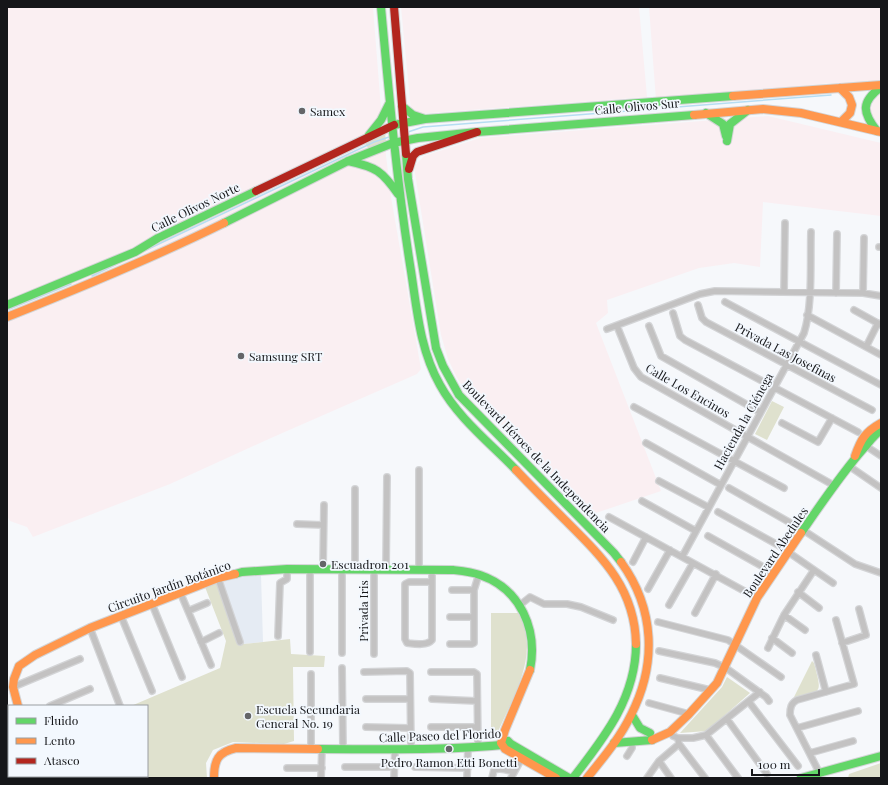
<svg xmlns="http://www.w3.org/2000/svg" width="888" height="785" font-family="'Playfair Display',serif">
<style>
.built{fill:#e5ebf3}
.industrial{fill:#faeff2}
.green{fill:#dfe1ce}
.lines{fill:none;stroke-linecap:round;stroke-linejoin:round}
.stream{stroke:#b6ddf2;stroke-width:1.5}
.street-casing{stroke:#d3d4d6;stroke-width:8}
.fast-casing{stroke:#d3d4d6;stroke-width:10}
.slow-casing{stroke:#d3d4d6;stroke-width:10}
.jam-casing{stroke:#d3d4d6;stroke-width:10}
.street{stroke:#c3c2c2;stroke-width:5.5}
.fast{stroke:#63d668;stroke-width:8}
.slow{stroke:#ff974d;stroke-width:8}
.jam{stroke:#b3261e;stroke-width:8}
.poi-dot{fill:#646568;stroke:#f3f8fe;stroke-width:1.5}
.labels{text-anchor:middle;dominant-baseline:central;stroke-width:3.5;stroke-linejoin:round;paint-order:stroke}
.street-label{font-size:12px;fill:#151619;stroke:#f3f8fe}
.poi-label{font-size:12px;fill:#151619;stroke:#f3f8fe;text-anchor:start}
</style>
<rect width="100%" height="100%" fill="#f6f8fb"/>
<!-- built -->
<path class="built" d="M261,575L263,642L244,644L222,582L228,579Z"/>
<!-- industrial -->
<path class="industrial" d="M7,7H373L382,122L391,197L421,369L417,374L271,438L170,484L33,537L27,527L10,521L7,516Z
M401,7H639L647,97L416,114L411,111Z
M649,7H881V83H830L656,100Z
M880,94H881V126L873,118L870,111L873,102Z
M768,116L881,143V216L763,202L760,267L734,263L699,268L607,300L608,313L596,323L661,491L590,515L470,396L457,378L448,359L441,335L414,167L424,156L480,138Z"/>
<!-- green -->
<path class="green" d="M385,132L386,142L369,149L363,141Z
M772,401L784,407L767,440L755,434Z
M218,583L244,644L290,639L291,654L325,656L324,667H293L294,741L284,744L233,742L213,750L206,763L207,778H134L133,776H147V706H131L220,668L226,641L205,587Z
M491,613H518C542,653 512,699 496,736L491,739Z
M812,661L814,663C822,694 823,691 793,699Z
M727,677L750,693L707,731L680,733L722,687Z
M881,763V778H848L849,774Z"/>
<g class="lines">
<!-- stream -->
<path class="stream" d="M664,108L831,95
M408,132L423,127L641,110
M144,251L374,142L389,137
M92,276L121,262
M7,310L71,284"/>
<defs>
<path id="street" d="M879,247H881
M784,292L785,223
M836,293L837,234
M863,293L864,238
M725,302L881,385
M698,305L702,318L706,322L872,410
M854,310L881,325
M673,313L680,336L685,340L858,432
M807,315L881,355
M617,326L634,368L641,377L835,486
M649,326L661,356L760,412
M607,329L700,294L715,291L863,293L881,296
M866,347L878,323
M634,407L784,488
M782,423L818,442L832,418
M646,443L721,485
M863,444L881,456
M849,466L881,488
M659,481L708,507
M729,488L803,530L855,564L881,573
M355,489V569
M642,501L696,531
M718,512L778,545L833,583
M609,517L757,598
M297,524L323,525
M708,536L774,573
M682,557L804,333C813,304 810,263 811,232
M633,562L646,537
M323,569L324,505
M386,569L387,477
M419,569V470
M342,570V653
M218,578L240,642
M432,582H409L405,584V639L407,643C415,644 427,646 432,640V569
M648,589L670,550
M452,590H474
M180,592L211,665
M798,592L819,608
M152,604L182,677
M520,605L530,597L544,604H567L581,607L613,620
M669,605L693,563
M188,611L207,603
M695,613L716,574
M784,615L805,630
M121,616L152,691
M450,617H474
M658,622L728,640L781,677
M90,628L120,706
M278,636L280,583L287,579V569
M772,638L792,653
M201,642L219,633
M842,643L866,635L859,609
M450,644H472L474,643V590L479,574
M768,648L784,615L814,570
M659,651L715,663L726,668L766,697L769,701
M310,652V569
M374,654V569
M816,655L826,692
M342,668L343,748
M364,672L407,671L410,673L411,748
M431,672H474L477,674L478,747
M660,678L710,690
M13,687L80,659
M366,699H410
M432,699L477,701
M749,702L798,766
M649,703L689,714
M50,706L90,689
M727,719L767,774
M366,727L410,728
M431,727H477
M797,728L858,711
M670,732L673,736L678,738H693L706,735L760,692
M706,735L738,778
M678,738L679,744L705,778
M311,748V674
M810,753L853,741
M7,754H9
M627,756L632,748V741
M659,761L671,778
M345,767H395
M415,767L468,768
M287,768H322
M820,774L790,715C790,708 791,703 797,700L854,684L836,620
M30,778H31
M125,778L128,777
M321,778L322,748
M394,778L395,749
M467,778L468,747
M492,778L494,770C500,767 507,770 514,772
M511,778L523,756
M647,778L659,761L679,744"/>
<path id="fast" d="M381,7C389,95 397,184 411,271C417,310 420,350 440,385C458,418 490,443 516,470
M402,106L413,115L425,119
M706,113L723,124L726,136
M394,125L425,119L733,96
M877,131C862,112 861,102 881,87
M369,135L381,120L389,104
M727,141L730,124L748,110
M406,154L408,179L436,348L443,366L459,395L614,553L621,562
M348,161C376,167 382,171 398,194
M224,223L348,161L393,143L418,138L477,132L694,115
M7,305L135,252L158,238L256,191
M801,533C821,504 841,474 864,448C870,441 873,436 881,430
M235,574L242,572L287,569L453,570C462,571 472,572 480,575C521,589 538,630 530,670
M632,715L640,728L650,733
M508,741L511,744L569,778
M614,743L652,740
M318,749C382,749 447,751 511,744
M47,776V778
M573,778C604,738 636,698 636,644
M801,778L881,756"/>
<path id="slow" d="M840,88L849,97L852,105L850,113L841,122
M733,96L881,85
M694,115L763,109L801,113L881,132
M7,317C80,288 153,258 224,223
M855,456C861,439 865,432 881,423
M516,470C532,487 549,504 565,520C602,557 635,588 636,644
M530,670L505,730L501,743L505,749L556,778
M18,706L13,687L14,679L19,666L35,655L90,628L218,578L235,574
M652,740L670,732L689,714L717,683L757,598L801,533
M214,778C214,760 218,752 236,748L318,749
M587,778C603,758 620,738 631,715C657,664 655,609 621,562"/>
<path id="jam" d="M394,7L406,154
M409,169L413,156L417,152L477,132
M256,191L394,125"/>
</defs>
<!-- street casing -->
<use href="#street" class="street-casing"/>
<!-- fast casing -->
<use href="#fast" class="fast-casing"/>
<!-- slow casing -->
<use href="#slow" class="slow-casing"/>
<!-- jam casing -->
<use href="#jam" class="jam-casing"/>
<!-- street -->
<use href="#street" class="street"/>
<!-- fast -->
<use href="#fast" class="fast"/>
<!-- slow -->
<use href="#slow" class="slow"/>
<!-- jam -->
<use href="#jam" class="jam"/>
</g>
<!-- markers -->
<g class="poi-dot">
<circle cx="302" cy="111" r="4"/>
<circle cx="241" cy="356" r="4"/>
<circle cx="323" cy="564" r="4"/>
<circle cx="248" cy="716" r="4"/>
<circle cx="449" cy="749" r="4"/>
</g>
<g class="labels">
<!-- street labels -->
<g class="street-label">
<text transform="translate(637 106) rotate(-5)">Calle Olivos Sur</text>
<text transform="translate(195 207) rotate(-26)">Calle Olivos Norte</text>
<text transform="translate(786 352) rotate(28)">Privada Las Josefinas</text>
<text transform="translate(688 390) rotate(30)">Calle Los Encinos</text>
<text transform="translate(743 421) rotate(-61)">Hacienda la Ciénega</text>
<text transform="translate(537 456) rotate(46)">Boulevard Héroes de la Independencia</text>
<text transform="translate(775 552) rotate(-56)">Boulevard Abedules</text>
<text transform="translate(169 586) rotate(-20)">Circuito Jardín Botánico</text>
<text transform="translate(363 611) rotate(-90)">Privada Iris</text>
<text transform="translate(440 735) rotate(-2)">Calle Paseo del Florido</text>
</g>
<!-- poi labels -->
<g class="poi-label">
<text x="310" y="111">Samex</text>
<text x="249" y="356">Samsung SRT</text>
<text x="331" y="564">Escuadron 201</text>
<text x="256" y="709">Escuela Secundaria<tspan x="256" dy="14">General No. 19</tspan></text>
<text x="449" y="762" text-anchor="middle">Pedro Ramon Etti Bonetti</text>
</g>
</g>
<!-- border -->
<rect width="888" height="785" fill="none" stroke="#151619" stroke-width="16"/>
<!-- legend -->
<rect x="8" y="705" width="140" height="72" fill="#f3f8fe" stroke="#9a9ea2"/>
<rect x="16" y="718" width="20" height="6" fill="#63d668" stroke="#9a9ea2"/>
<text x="44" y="725" font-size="12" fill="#151619">Fluido</text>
<rect x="16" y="738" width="20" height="6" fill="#ff974d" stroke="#9a9ea2"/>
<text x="44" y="745" font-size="12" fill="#151619">Lento</text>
<rect x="16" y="758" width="20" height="6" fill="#b3261e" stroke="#9a9ea2"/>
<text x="44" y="765" font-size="12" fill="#151619">Atasco</text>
<!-- scale -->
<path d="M752 769v6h67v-6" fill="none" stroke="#151619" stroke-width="2"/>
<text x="758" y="769" font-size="12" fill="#151619" stroke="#f3f8fe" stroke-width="3" paint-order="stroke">100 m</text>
</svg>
